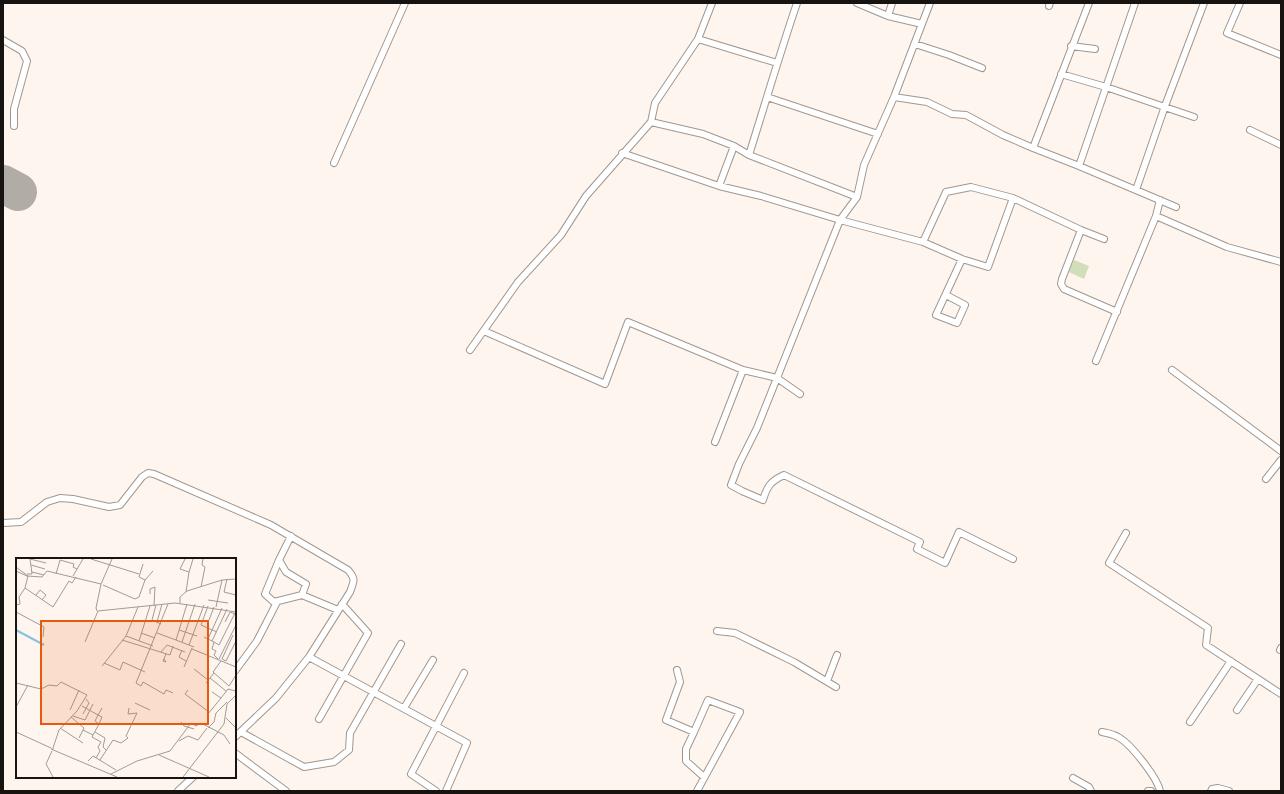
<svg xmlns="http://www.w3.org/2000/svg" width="1284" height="794" font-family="Jost,sans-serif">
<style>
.green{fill:#d0dfb7}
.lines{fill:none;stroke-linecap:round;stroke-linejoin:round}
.runway{stroke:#b2aca6;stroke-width:38}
.minor-casing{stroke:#a09791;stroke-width:8}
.minor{stroke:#fff;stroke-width:6}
.inset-river{fill:none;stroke:#87c2e0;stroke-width:2}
.inset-road{fill:none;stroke:#a19b96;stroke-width:1}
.view{fill:#e8590c;fill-opacity:0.15;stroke:#e8590c;stroke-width:2}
.inset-edge{fill:none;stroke:#161311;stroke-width:2}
</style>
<rect width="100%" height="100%" fill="#fef5ee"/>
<!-- green -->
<path class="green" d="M1074,260L1089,266L1084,279L1069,272Z"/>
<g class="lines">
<!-- runway -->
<path class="runway" d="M3,184L18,192"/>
<defs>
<path id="minor" d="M857,3L888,16L922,24
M930,3L894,97L864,165L857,197L840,220L757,428L739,464L731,485L742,491L763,500C767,486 771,481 784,475L920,542L917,549L945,563L959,532L1013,559
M1089,3L1033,148L1079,166L1176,207
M1240,3L1227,33L1281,55
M1049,6L1050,3
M888,16L892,3
M698,39L777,63
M3,40L22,51L27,61L14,109V126
M915,44L949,55L982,68
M1071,46L1095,49
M1061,74L1106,87L1194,117
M767,97L878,134
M894,97L927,102L952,114L966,115L1003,135L1033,148
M651,122L703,134L734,146L749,155L857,197
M1250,130L1281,145
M622,153L719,186L761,196L840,220L923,242L962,259L988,267L1013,198
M749,155C765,104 780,53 797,3
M334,163L405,3
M1079,166L1135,3
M719,186L734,146
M1136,190L1165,106L1204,3
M1156,216L1227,247L1281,262
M1081,230L1062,279L1061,284L1064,289L1117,312
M923,242L946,192L971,187L1013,198L1081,230L1104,239
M946,295L965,305L957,323L936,315L962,259
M484,331L605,384L628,322L743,370L777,378L800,394
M470,350L518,282L561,235L586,196L651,122L655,103L698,39L712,3
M1096,361L1156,216L1160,200
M1172,370L1281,451
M715,442L743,370
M1266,479L1281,460
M3,523L21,522L47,502L60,498L73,499L109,507L120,505L142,477L148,473L154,474L271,525L348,570C356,579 354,581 350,592L309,657L276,698L235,737
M1126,533L1109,563L1208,628L1206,645L1281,694
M302,595L338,610
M274,602L302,595L306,584L286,572L279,560
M717,631L735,633L794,662L836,687
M1281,648L1280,650H1281
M309,657L467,743L446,791
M677,670L680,682L666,720L694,732L708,700L740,712L697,791
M235,671L257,641L276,604L265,594L279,560L291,536
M827,681L837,655
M404,708L433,660
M1237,710L1258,679
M319,719L368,633L342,604
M1190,722L1231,661
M241,732L304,767L334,762L349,750L350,733L401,644
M694,732L686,749V761L704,777
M1102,732C1107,733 1113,734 1118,737C1130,743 1157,777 1160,791
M235,753L286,791
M1073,778L1089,787L1091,791
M178,791L193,777
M436,791L411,774L464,673
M1148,791H1151
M1211,791L1212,789L1218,788L1229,791"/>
</defs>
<!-- minor casing -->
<use href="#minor" class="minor-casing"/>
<!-- minor -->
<use href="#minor" class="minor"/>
</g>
<!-- overview -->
<g transform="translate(16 558)">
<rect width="220" height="220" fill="#fef5ee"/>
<path class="inset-river" d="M0,72L28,87"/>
<path class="inset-road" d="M14,1L30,5M75,1L123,16M169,1L164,11L173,14L170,34M15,7L29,11M0,9L12,18L9,30L37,49L53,23L56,25L60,19M0,13L11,18L26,19L31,13L85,26L80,50L81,53M16,14L28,17M173,14L177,1M11,16H16L14,1M40,16L44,2L58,6L57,9L61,11M57,18L67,1M211,21L208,34L220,37M129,22L137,13M85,26L96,1M87,27L119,41L123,39L129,22L123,19L127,6M185,29L189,9L186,7L187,1M134,36V31L139,29L138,48M20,37L24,32L30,37L26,42M192,42L212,45M164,45V39L171,33L206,22L220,21M152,46L120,125L125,128L127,124L148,136L150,132L157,135M171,46L160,82L178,89M0,47L4,46L3,39L9,30M140,47L136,62L145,66M192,48L185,67L201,74M200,49L206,22M0,54L28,69L27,79M193,62L198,49M141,64L146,46M209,64L214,54L219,56M163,72L181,78M125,75L139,80M141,75L160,82M217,77L206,101L210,103L220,83M110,78L137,88M188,79L198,84L196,91L200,93L198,97L202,101M192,81L206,50M106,82L154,97L157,88M123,83L134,48M196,83L211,51M69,84L82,53L159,45L220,54M166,84L179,46M198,84L203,87L219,55M173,87L188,47M176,91L220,109M166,92L163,99L170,103M145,94L151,87L169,94M148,101L150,104L147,103L150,96M203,101L220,67M205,103L197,114L213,128L220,117M88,105L104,112L107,104L129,114M86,108L110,78L122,49M168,109L176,90M178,111L192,122M194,120L210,133M0,125L25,131L33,127L41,128L45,124L71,137L61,153L43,172L37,190M190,125L198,115M172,132L169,136L193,154M196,134L205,140L212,131L220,133M119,145L134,152M66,148L82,157L86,159L83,166L79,163L82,157L86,150M0,149L12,127M54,152L63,132M67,156L73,145L70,141M192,156L205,140M57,158L69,162L77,146M55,159L68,170L63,180M210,160L220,170M165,164L168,168L178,171M44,170L67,185M192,170L198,164L200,155L211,144M67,172L77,177L83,166M0,174L35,190M79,174L89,180L87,189L90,192M77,177L76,179L85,184L82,189L84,193L80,200M163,183L172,178L182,182L191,170M38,191H35L101,219M36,193L30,206L37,219M143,197L193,219M84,202L97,182L105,185L112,180L110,178L121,155L112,156L113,150M72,203L77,198L100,212M95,216L121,203L154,193L175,165L180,168L185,165L208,177L214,186M167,219L208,166L211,146L220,137"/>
<path class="view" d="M25,63H192V166H25Z"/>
<rect width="220" height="220" class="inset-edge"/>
</g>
<!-- border -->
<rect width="1284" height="794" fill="none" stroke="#161311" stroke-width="8"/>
</svg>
